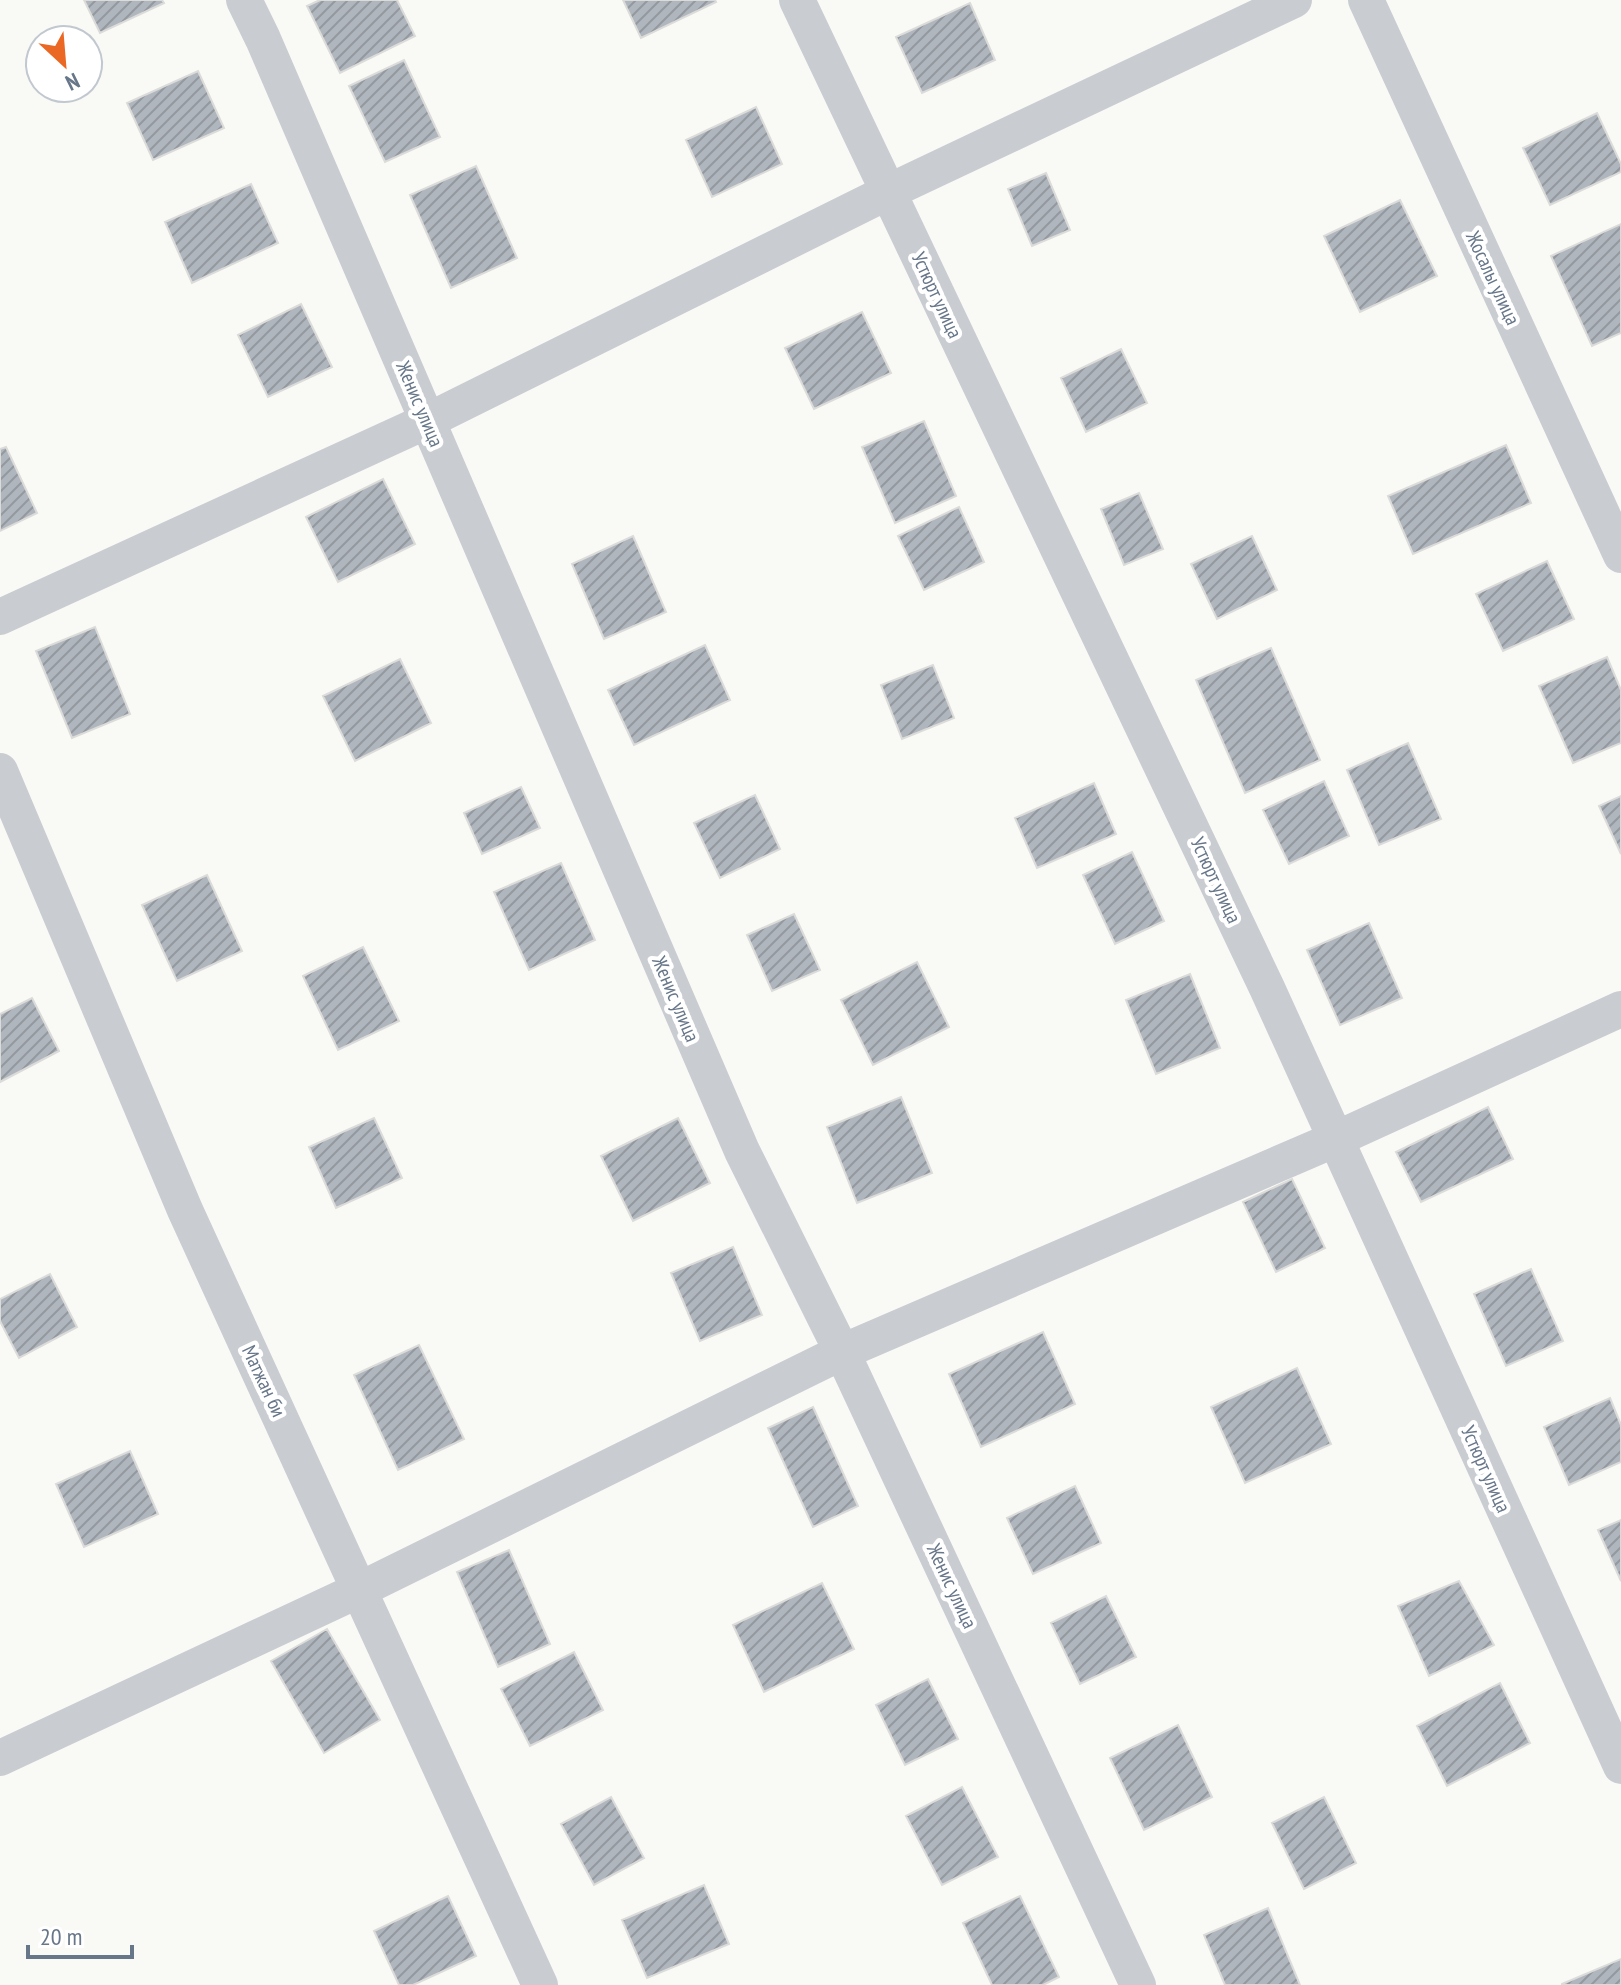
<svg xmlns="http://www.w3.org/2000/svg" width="1621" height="1985" font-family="'PT Sans Narrow',sans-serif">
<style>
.building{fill:url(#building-hatch);stroke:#dbdbd9;stroke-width:2}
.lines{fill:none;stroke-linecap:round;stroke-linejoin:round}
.minor{stroke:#c9ccd0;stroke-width:36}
.labels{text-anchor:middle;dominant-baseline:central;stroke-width:8;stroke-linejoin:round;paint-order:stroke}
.street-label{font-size:20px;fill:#677689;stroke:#fff}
</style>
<defs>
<pattern id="building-hatch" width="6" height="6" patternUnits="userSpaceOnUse" patternTransform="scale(2)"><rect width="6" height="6" fill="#b0b6bd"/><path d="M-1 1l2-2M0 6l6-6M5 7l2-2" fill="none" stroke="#93999f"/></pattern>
</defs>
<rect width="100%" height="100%" fill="#f9f9f6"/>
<!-- building -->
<path class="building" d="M84,0H162L164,3L100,33Z
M320,0H397L415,36L340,73L307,6Z
M623,0H715L716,2L641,38Z
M970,3L995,60L922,93L896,37Z
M404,60L440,137L385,162L349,86Z
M198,71L224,128L153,160L127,103Z
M756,107L782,164L712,197L686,140Z
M1597,113L1621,164V172L1550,205L1523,148Z
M476,166L517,258L451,288L410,195Z
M1046,173L1070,230L1032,246L1008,189Z
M251,184L278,243L192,283L165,222Z
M1400,200L1437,276L1360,312L1324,236Z
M1621,224V333L1592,346L1551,256Z
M301,304L332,367L268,397L238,335Z
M862,312L891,373L814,409L785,348Z
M1121,349L1147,403L1086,432L1061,378Z
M924,421L956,496L895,523L862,447Z
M1506,445L1531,503L1413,554L1388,496Z
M6,447L37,513L0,531V449Z
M383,479L415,544L338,582L306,517Z
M1139,493L1163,549L1124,565L1101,509Z
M959,507L984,562L924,590L898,536Z
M633,536L666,612L604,639L572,564Z
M1252,536L1277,590L1217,619L1191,564Z
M1547,561L1574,619L1503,651L1476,594Z
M95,627L130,714L72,738L36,651Z
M705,645L730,700L634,745L608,690Z
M1271,648L1320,760L1245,793L1196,680Z
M1607,657L1621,690V743L1573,763L1539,686Z
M400,659L431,723L355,761L323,696Z
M933,665L954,718L902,739L881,685Z
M1408,743L1441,819L1379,845L1347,770Z
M1324,781L1349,836L1289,864L1263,810Z
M1094,783L1116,834L1037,868L1015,818Z
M521,787L540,828L482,854L464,813Z
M755,795L780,849L720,878L694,823Z
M1621,796V854L1599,806Z
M1132,852L1164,921L1115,944L1083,875Z
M561,863L595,940L529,970L494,892Z
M207,875L242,951L177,981L142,905Z
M794,914L820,970L772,991L747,935Z
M1369,923L1402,998L1340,1025L1307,950Z
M363,947L399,1021L338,1050L303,976Z
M917,962L949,1027L873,1065L841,1000Z
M1190,974L1220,1048L1156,1074L1126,1000Z
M32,998L59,1051L0,1082V1014Z
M901,1097L932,1173L857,1203L827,1127Z
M1488,1107L1513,1159L1421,1202L1396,1152Z
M374,1118L402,1178L336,1208L309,1147Z
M678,1118L710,1183L633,1221L601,1156Z
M1292,1179L1325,1248L1276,1272L1243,1202Z
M733,1247L762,1315L700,1341L671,1273Z
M1531,1269L1563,1341L1506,1366L1474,1294Z
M50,1274L77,1327L19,1358L0,1321V1299Z
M1043,1332L1075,1404L981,1447L949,1374Z
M419,1345L464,1439L398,1470L354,1375Z
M1297,1368L1331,1444L1245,1483L1211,1407Z
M1610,1398L1621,1425V1462L1569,1485L1544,1427Z
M813,1407L858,1506L813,1527L768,1428Z
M130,1451L158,1514L84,1547L56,1484Z
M1075,1486L1101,1543L1033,1574L1007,1518Z
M1621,1520V1581L1598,1530Z
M509,1550L550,1644L498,1667L457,1572Z
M1459,1581L1494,1645L1429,1676L1398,1606Z
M822,1583L854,1649L764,1692L733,1625Z
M1106,1596L1136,1657L1080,1684L1051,1623Z
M327,1629L380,1720L324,1753L271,1661Z
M574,1652L603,1710L530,1746L501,1689Z
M928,1679L958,1739L905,1765L876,1705Z
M1500,1683L1530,1743L1447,1786L1417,1726Z
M1178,1725L1212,1797L1144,1830L1110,1758Z
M962,1787L998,1857L942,1885L906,1816Z
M611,1797L644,1858L594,1885L561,1824Z
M1324,1797L1356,1863L1304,1889L1272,1823Z
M704,1885L729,1944L647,1978L622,1920Z
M448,1896L476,1956L413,1985H399L374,1931Z
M1020,1896L1059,1977L1043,1985H992L963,1923Z
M1268,1908L1300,1985H1225L1204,1935Z
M1621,1959V1985H1562V1984Z"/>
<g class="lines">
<!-- minor -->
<path class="minor" d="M244,0L263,39L742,1151L842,1352L1138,1985
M797,0L1267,988L1621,1766
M1366,0L1621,555
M0,617L427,421L888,192L1294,0
M0,771L185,1210L540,1985
M0,1758L359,1590L842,1352L1336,1139L1621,1009"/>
</g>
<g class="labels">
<!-- street labels -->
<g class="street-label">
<text transform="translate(1493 278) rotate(65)">Жосалы улица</text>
<text transform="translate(937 295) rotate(65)">Устюрт улица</text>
<text transform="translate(420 404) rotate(67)">Женис улица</text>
<text transform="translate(1216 880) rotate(65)">Устюрт улица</text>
<text transform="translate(676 999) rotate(67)">Женис улица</text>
<text transform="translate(264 1381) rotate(65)">Матжан би</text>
<text transform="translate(1486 1469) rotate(66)">Устюрт улица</text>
<text transform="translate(952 1586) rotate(65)">Женис улица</text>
</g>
</g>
<!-- north arrow -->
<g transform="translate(64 64) rotate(154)"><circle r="38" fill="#ffffff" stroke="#c2c8d0" stroke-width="2"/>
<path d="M0-6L14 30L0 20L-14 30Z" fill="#eb6824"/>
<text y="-12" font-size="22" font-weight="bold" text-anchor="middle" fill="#677689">N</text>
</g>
<!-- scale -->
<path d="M28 1945v12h104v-12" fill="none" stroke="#677689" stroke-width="4"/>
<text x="40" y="1945" font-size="24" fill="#677689" stroke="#ffffff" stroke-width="6" paint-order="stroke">20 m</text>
</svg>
